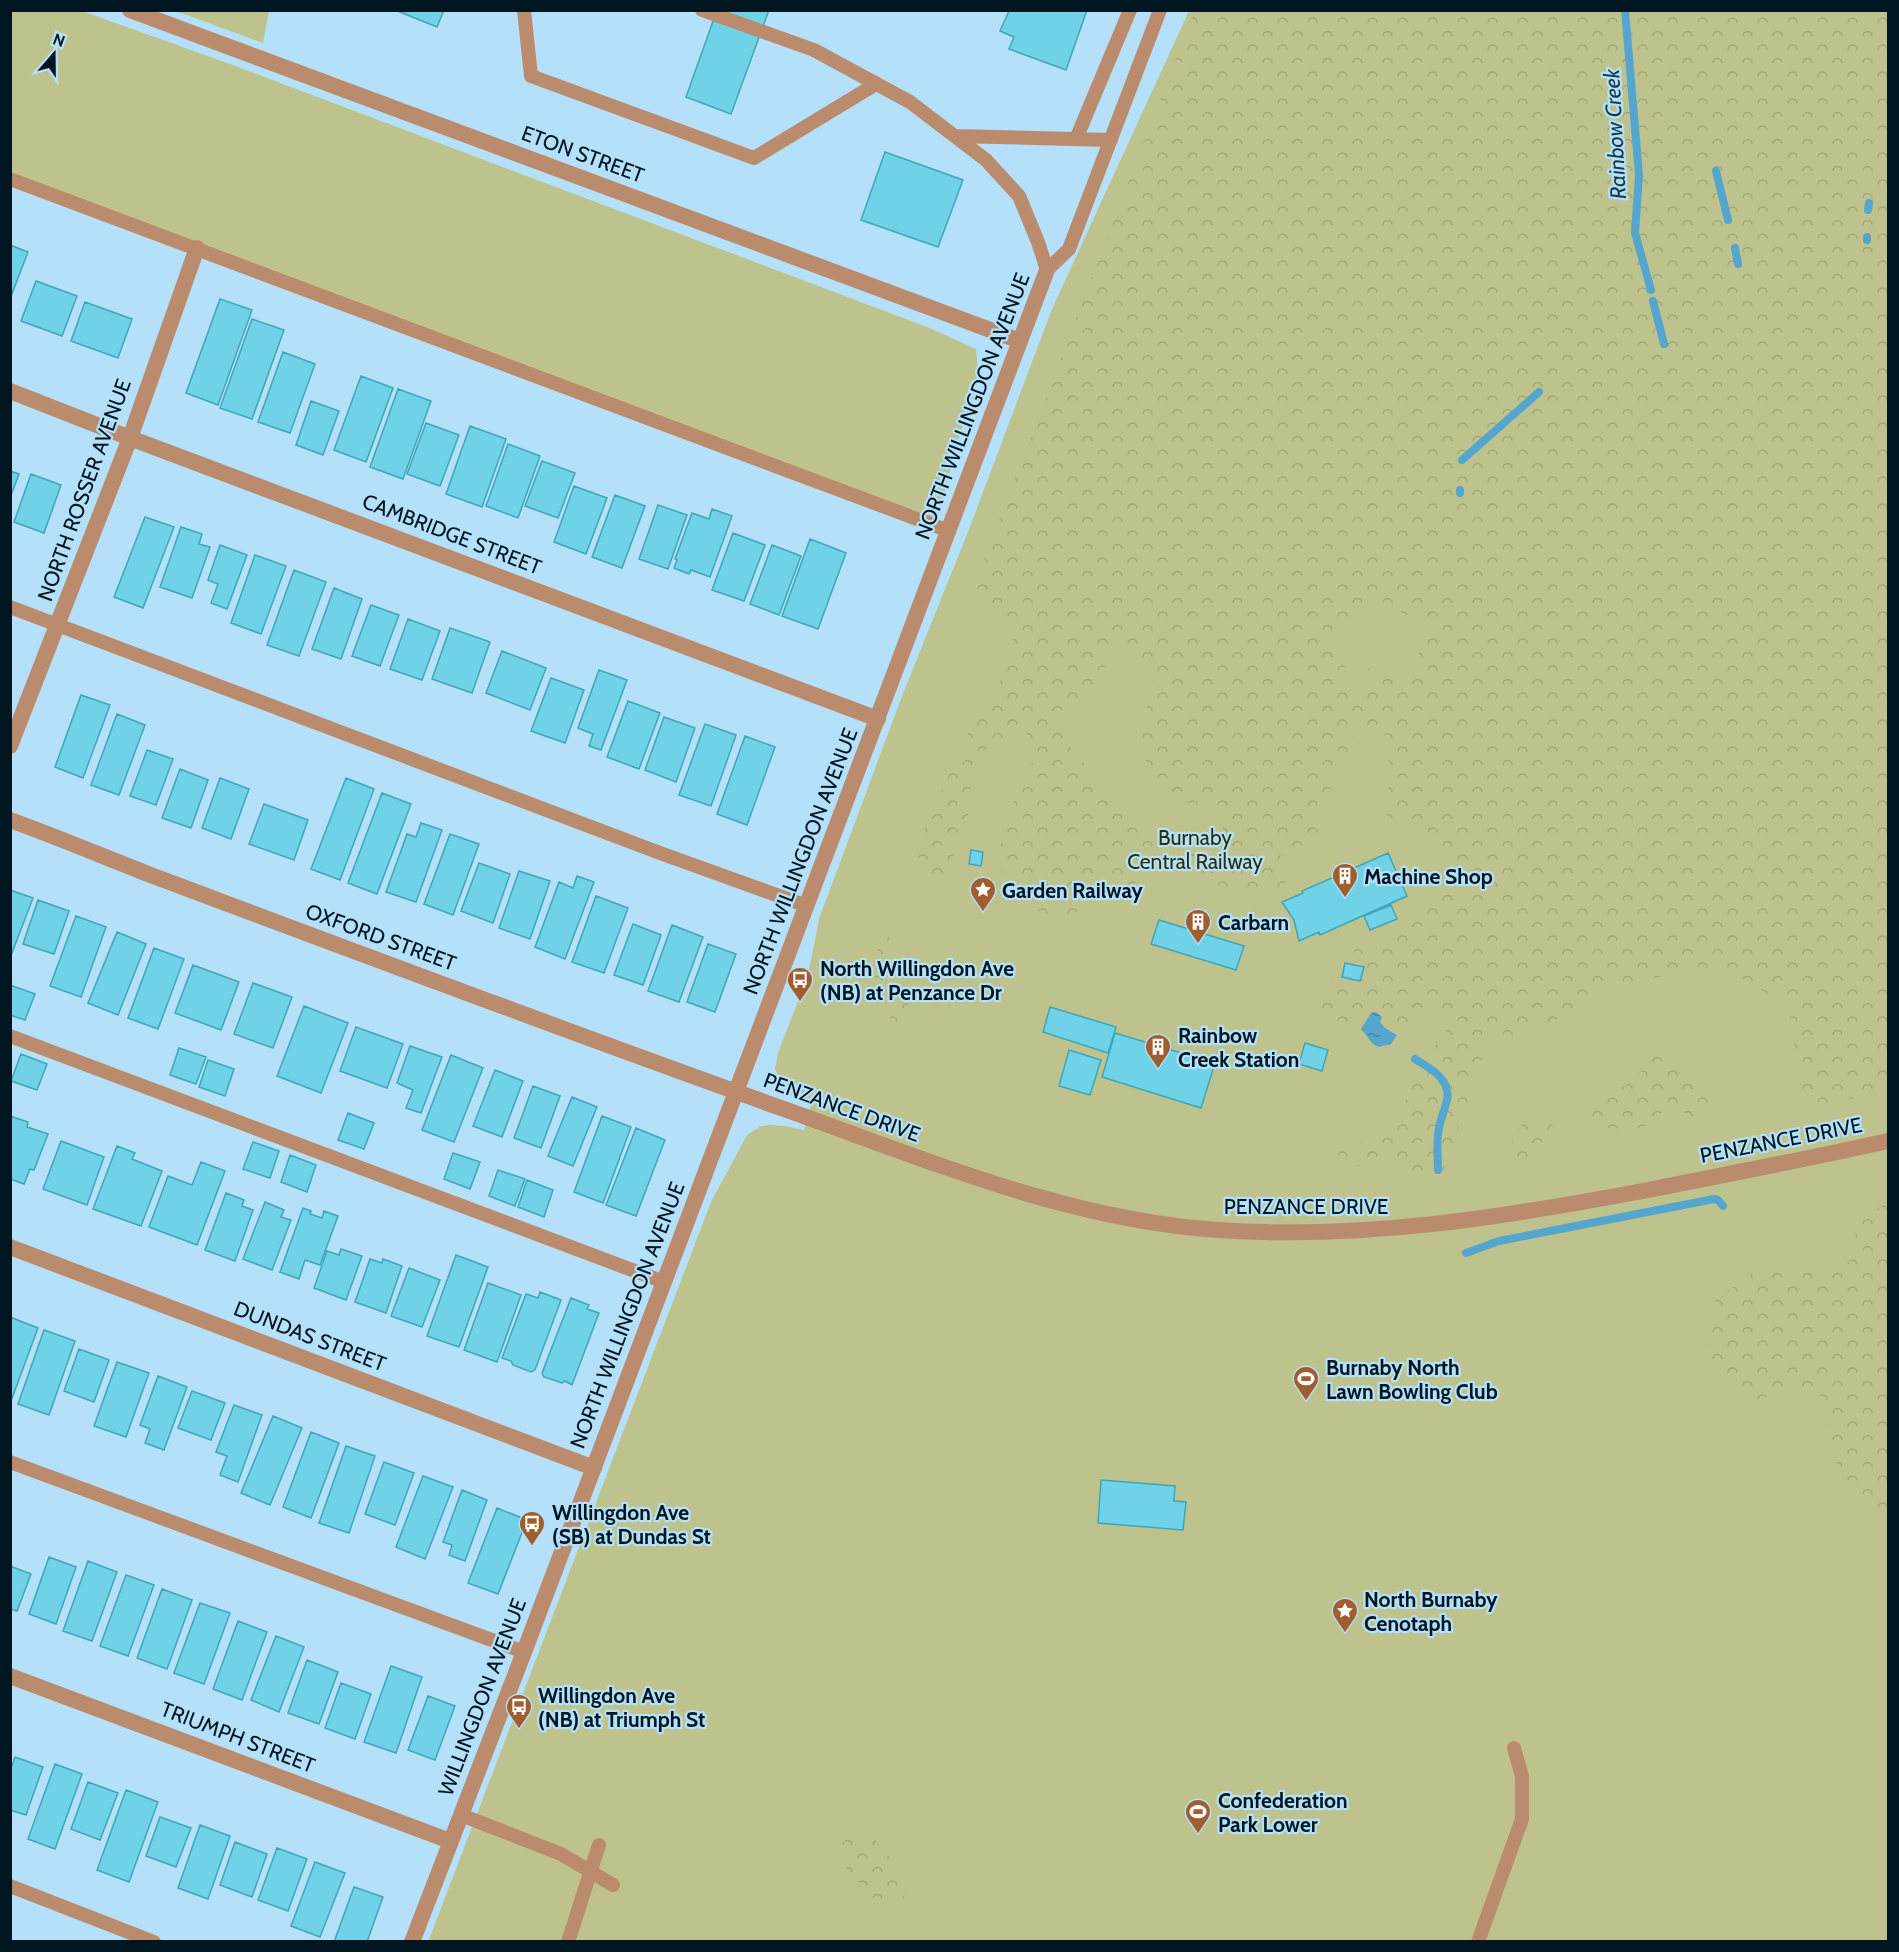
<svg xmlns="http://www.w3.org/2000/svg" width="1899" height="1952" font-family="Cabin,sans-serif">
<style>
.green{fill:#bec38d}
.forest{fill:url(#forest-crowns);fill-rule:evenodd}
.water{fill:url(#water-ripples)}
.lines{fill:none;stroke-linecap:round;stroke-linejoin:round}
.stream{stroke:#55a6cf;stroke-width:8}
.building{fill:#70d2e7;stroke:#3fa6b9;stroke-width:1.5}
.service{stroke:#bb8b6e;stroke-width:14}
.minor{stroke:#bb8b6e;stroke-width:16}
.tertiary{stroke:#bb8b6e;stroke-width:16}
.labels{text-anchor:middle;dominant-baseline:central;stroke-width:4.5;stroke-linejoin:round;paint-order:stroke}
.street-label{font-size:21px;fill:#001722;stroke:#b4e0f9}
.park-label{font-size:21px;fill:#2b2d0c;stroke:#b4e0f9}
.poi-label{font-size:21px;font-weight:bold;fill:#001722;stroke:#b4e0f9;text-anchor:start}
.water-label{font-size:22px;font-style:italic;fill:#15394b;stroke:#b4e0f9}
</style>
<defs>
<pattern id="forest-crowns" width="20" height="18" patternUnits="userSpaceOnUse" patternTransform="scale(1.5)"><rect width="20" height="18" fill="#bec38d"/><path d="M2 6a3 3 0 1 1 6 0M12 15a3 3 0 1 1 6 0" fill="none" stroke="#a2a779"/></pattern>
<pattern id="water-ripples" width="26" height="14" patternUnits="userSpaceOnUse" patternTransform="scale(1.5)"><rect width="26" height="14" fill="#55a6cf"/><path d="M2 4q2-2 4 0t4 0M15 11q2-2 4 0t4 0" fill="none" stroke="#4486a8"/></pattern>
</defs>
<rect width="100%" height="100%" fill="#b4e0f9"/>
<!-- green -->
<path class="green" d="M10,11H82L230,64L927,327L976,349L979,380L957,443L936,526L11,179Z
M176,11L269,10V11L263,43Z
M1189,11H1888V1941L428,1942L711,1202L747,1135L761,1126L770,1125L785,1126L804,1130L811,1104L795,1098L782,1088L775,1068L778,1053L808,975L819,919L902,696L968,532L1052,309Z"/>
<!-- forest -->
<path class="forest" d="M1194,11H1888V1091L1806,1108L1787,1006L1735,974H1672L1613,988L1578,1006L1547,1025L1507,1039L1497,1040L1487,1044L1444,1170L1420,1175L1395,1160C1365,1166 1357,1173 1333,1151C1351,1145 1379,1140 1394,1127C1404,1118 1405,1100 1410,1088C1414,1078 1420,1068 1425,1059C1434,1042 1453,1036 1443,1016L1432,1011L1414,1025L1397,1034L1388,1019L1375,1005L1342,1026H1323L1320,1008L1326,981L1356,977L1353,948L1394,944L1410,919L1433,906L1442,885L1446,859L1437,837L1413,822L1387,817L1389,774L1387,739L1375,724L1352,732L1353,748L1342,760L1330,793L1317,813L1320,842L1279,851L1287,874L1281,895L1219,887L1187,870L1191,850L1183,839L1185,834L1219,845L1226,814L1188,803L1158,783L1144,757L1142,729L1144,713L1154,693L1149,666L1131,649L1103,653L1107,678C1104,682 1102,687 1099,690C1093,697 1084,696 1077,701C1065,710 1062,726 1063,740L1103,785L1132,810L1156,845L1135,883L1115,904L1055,917L1031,909L1011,893L1002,872L1000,848L1005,819L1031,770L1034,742L1026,732L998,743L973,758L970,809L957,842L948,882L923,868L917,853L924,830L968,733L1003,677L1014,638L997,615L971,593ZM1365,609L1401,612L1423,625C1421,646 1418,663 1408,681L1369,668L1366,672L1364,690L1345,693C1343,680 1344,669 1348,656L1325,647L1332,630Z
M887,932C891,939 891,947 893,955C901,978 918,1011 903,1033C872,1002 869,974 883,933Z
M1661,1052L1688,1065L1693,1075L1709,1086L1711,1102L1700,1120L1669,1105L1652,1123L1636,1129L1603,1128L1586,1116L1590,1106L1630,1083L1642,1071L1651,1055Z
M1538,1114L1552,1124L1556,1132C1550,1148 1528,1178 1509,1163C1509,1144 1518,1119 1538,1114Z
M1888,1202V1510L1845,1499L1819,1391L1749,1400L1705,1354L1716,1299L1763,1265L1832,1272L1856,1257L1855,1223Z
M838,1829L873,1837L902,1873L905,1901L882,1910L875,1899L847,1870Z"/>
<!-- water -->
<path class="water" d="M1376,1012L1382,1017L1380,1022L1385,1028L1397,1035L1391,1044L1378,1047L1373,1044L1361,1029L1371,1013Z"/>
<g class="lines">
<!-- stream -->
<path class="stream" d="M1625,10L1639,175L1635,233L1651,290
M1716,171L1728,220
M1868,210L1869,203
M1867,240V237
M1735,248L1738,264
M1653,301L1664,344
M1462,460L1539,392
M1460,493V490
M1415,1059C1430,1068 1451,1079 1447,1100C1445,1109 1441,1118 1439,1128C1436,1141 1438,1156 1438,1170
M1466,1253L1499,1241L1714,1199L1718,1200L1723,1206"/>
</g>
<!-- building -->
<path class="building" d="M395,10H444L437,27Z
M717,10H769L731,114L686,97Z
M1008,10H1087L1066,70L1009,49L1014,37L1000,31L1009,11Z
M885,152L963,180L938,247L861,220Z
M10,245L28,252L10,299Z
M36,281L77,296L62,336L21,321Z
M220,299L252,310L218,405L186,393Z
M85,302L132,319L118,358L71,341Z
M252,319L284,330L252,419L220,408Z
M283,352L315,364L290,433L258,422Z
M361,376L393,388L366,462L334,450Z
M398,389L431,401L403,479L370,467Z
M311,401L339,411L323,455L296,445Z
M426,423L459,435L440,486L407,474Z
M470,426L506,439L482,507L446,494Z
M508,444L540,456L518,518L486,506Z
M542,461L575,473L558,518L525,506Z
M10,471L19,474L10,498Z
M31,474L61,485L44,533L14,522Z
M574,486L607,498L586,554L554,542Z
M615,495L645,506L622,568L592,557Z
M658,505L687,515L668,569L639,559Z
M712,509L732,516L710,577L691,570L689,574L674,568L677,560L675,559L692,513L709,519Z
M145,517L174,527L143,608L114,597Z
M181,527L202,534L199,544L210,547L192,598L160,587Z
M733,533L765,545L744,601L712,590Z
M810,539L846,553L818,629L782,616Z
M220,545L247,555L227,609L211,603L218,584L208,580Z
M772,545L801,556L779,615L750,604Z
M255,555L286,566L261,634L231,623Z
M294,570L326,582L299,656L267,645Z
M334,588L362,599L341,659L312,649Z
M371,605L399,615L380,666L352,656Z
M408,619L440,631L422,680L390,669Z
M450,628L490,642L472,693L432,679Z
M502,651L546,668L530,710L486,693Z
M599,670L627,680L601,750L589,746L593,734L578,728Z
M551,678L584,690L565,743L531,731Z
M81,695L110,705L83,778L55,767Z
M628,701L660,713L639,769L607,757Z
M117,714L145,725L119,795L91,785Z
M664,717L695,728L676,782L645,770Z
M705,724L736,735L711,806L679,795Z
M745,736L775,747L747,825L717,814Z
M147,750L173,759L156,805L130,796Z
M180,769L208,780L191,828L162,818Z
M220,778L249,789L231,839L202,828Z
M346,778L374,789L340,880L311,869Z
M382,793L411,804L377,894L348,883Z
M264,804L308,820L294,860L249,844Z
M421,823L442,830L416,902L386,892L407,834L416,837Z
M450,834L479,844L453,915L424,904Z
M971,850L983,852L981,866L969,864Z
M1388,853L1407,896L1320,935L1319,932L1299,941L1294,920L1282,902L1303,893L1302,891Z
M479,863L510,874L493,923L461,911Z
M519,871L550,881L530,939L499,928Z
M577,876L594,882L565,959L535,947L559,882L573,888Z
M10,890L33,898L10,958Z
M596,896L628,908L604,973L572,962Z
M38,900L69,911L54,954L23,944Z
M1391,905L1397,919L1370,930L1364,916Z
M76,916L106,927L81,997L50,986Z
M1159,920L1244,946L1236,970L1151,944Z
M633,924L661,935L643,985L614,975Z
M672,925L703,937L679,1002L648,991Z
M117,932L146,944L118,1015L88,1003Z
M708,944L736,954L715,1012L687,1002Z
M154,948L184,959L158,1029L128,1018Z
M1345,963L1364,967L1360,981L1342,977Z
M193,965L239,982L221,1030L175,1013Z
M253,983L292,997L273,1048L234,1034Z
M10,985L35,994L25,1020L10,1015Z
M304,1006L348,1023L321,1093L277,1076Z
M1050,1007L1116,1027L1108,1053L1043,1032Z
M356,1027L403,1044L387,1088L340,1071Z
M1115,1033L1215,1063L1201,1108L1102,1077Z
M1305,1043L1328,1050L1322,1071L1299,1064Z
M410,1046L442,1057L421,1113L406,1108L413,1090L397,1083Z
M179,1048L206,1057L196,1084L170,1075Z
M1069,1050L1101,1060L1090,1095L1059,1086Z
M21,1054L47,1064L37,1090L11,1081Z
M451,1055L483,1068L454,1142L422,1130Z
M208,1060L234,1069L225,1096L199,1087Z
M495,1070L523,1081L502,1137L473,1126Z
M533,1086L560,1096L541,1148L514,1138Z
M572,1097L597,1107L573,1166L548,1156Z
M348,1113L374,1123L364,1149L338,1140Z
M10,1116L28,1122L27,1127L48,1134L34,1170L30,1169L24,1184L10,1179Z
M602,1116L631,1127L603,1203L574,1192Z
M636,1128L665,1140L636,1216L606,1205Z
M61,1141L104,1157L87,1205L43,1189Z
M253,1142L279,1151L270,1178L243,1169Z
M117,1146L135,1153L132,1159L162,1171L141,1226L93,1209Z
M453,1153L480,1162L470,1189L444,1179Z
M290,1155L316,1165L307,1192L281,1182Z
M201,1162L225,1171L197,1245L149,1227L168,1176L192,1185Z
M498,1170L525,1179L515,1206L489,1196Z
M527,1180L553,1190L544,1217L518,1207Z
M226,1193L244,1200L242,1206L253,1210L235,1261L205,1250Z
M265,1202L284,1210L281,1217L291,1220L272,1270L243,1259Z
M303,1208L311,1211L310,1214L322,1218L324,1211L338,1216L320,1265L305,1260L299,1279L280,1272Z
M341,1249L362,1256L346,1300L314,1288L327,1251L339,1255Z
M456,1255L488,1267L459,1347L427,1336Z
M370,1259L382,1263L383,1259L402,1266L386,1313L355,1302Z
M409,1268L440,1280L422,1327L391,1316Z
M488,1283L521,1295L497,1362L464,1350Z
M540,1292L561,1300L535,1370L531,1372L513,1365L511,1361L502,1358L526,1294L538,1298Z
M571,1298L589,1305L587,1309L599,1313L572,1385L565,1381L562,1383L544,1377L542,1373Z
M10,1317L38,1328L11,1401H10Z
M44,1330L75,1341L49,1415L18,1404Z
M79,1349L109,1360L94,1402L64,1391Z
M117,1362L149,1373L126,1437L94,1426Z
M158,1376L187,1387L164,1450L145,1443L150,1429L140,1425Z
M192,1391L225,1403L211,1440L178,1428Z
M234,1405L262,1415L238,1482L220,1475L227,1456L216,1452Z
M273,1416L302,1428L270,1505L241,1493Z
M311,1432L339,1443L311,1518L283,1507Z
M346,1446L375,1456L349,1533L319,1523Z
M384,1462L414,1473L395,1525L365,1514Z
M423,1476L453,1487L425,1559L396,1547Z
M1101,1480L1175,1486L1174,1501L1186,1502L1183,1530L1098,1523Z
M462,1490L487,1500L465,1561L449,1555L452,1545L443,1542Z
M497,1508L527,1520L498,1594L468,1583Z
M49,1557L76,1567L56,1624L29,1614Z
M88,1561L117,1572L92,1641L63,1631Z
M10,1566L31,1574L17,1611L10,1609Z
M126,1575L154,1585L128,1656L100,1646Z
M162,1589L192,1600L167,1669L137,1658Z
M200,1603L230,1613L204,1684L174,1673Z
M238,1621L267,1632L242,1700L213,1689Z
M276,1636L304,1647L279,1712L251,1700Z
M307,1660L338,1672L319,1724L288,1713Z
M391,1666L422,1677L396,1753L364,1742Z
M341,1683L371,1694L355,1739L325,1728Z
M428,1696L455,1706L435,1760L408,1750Z
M15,1757L43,1767L26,1815L10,1810V1771Z
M55,1764L82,1774L55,1849L28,1839Z
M88,1782L118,1793L100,1840L71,1829Z
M126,1790L158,1802L129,1882L97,1870Z
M160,1817L191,1828L176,1867L146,1856Z
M200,1825L230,1836L208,1899L178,1888Z
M235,1842L267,1854L252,1897L220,1885Z
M277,1848L307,1859L288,1911L258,1900Z
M315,1862L345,1873L320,1937L291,1926Z
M354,1887L383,1897L367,1942H334Z"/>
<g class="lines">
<!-- service -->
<path class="service" d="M524,10L531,76L754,158L876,84
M702,10L814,50L910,102L986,160L1019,196L1038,242L1047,270L1069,249L1160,10
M955,136L1111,140
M1076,139L1130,10
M10,179L949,531
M10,607L660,853L807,906
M10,1036L664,1282
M10,1462L524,1652
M461,1815L561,1854L613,1885
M10,1886L154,1942
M568,1942L599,1845
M1478,1942L1522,1819V1776L1514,1748"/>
<!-- minor -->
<path class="minor" d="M130,10L1020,341L1047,270
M10,391L130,438L878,719
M10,746L130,438L197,248
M10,820C57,837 102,856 148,874C359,953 571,1033 784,1109C925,1159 1067,1220 1218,1230C1363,1240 1506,1217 1648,1190C1728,1174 1808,1159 1888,1141
M10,1247L594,1468
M10,1676L450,1841"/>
<!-- tertiary -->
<path class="tertiary" d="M412,1942L524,1652L1020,341"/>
</g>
<!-- icons -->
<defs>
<symbol id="building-pin" viewBox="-11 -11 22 30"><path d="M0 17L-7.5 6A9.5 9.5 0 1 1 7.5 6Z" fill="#a15d2e" stroke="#b4e0f9"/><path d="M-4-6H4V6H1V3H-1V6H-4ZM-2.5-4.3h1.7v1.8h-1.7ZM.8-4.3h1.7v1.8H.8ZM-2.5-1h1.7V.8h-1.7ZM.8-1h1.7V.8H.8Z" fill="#fff"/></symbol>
<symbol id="sight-pin" viewBox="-11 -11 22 30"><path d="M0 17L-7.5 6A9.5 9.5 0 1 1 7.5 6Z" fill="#a15d2e" stroke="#b4e0f9"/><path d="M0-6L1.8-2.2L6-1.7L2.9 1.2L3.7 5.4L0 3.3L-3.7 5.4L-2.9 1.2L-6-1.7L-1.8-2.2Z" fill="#fff"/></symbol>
<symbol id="bus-pin" viewBox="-11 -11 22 30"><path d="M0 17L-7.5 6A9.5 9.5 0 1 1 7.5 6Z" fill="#a15d2e" stroke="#b4e0f9"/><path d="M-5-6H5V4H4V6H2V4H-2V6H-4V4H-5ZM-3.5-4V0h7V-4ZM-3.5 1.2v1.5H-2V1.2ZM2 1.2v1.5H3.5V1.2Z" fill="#fff"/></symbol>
<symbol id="stadium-pin" viewBox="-11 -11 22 30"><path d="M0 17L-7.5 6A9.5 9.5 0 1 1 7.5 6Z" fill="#a15d2e" stroke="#b4e0f9"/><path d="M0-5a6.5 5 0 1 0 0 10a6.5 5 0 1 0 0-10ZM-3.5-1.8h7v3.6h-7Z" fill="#fff"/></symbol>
</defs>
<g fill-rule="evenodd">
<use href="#building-pin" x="1330" y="861" width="30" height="40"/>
<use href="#sight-pin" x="968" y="875" width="30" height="40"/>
<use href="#building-pin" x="1183" y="907" width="30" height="40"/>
<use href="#bus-pin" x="785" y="965" width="30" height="40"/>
<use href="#building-pin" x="1143" y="1032" width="30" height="40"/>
<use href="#stadium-pin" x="1291" y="1364" width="30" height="40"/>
<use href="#bus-pin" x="517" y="1509" width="30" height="40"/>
<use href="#sight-pin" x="1330" y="1596" width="30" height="40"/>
<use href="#bus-pin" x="504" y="1692" width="30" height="40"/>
<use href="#stadium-pin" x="1183" y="1797" width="30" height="40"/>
</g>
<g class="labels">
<!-- street labels -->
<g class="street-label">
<text transform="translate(583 154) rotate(20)">ETON STREET</text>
<text transform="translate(972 406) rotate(-69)">NORTH WILLINGDON AVENUE</text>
<text transform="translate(84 490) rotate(-70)">NORTH ROSSER AVENUE</text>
<text transform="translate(452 534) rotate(21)">CAMBRIDGE STREET</text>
<text transform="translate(800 861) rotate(-69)">NORTH WILLINGDON AVENUE</text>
<text transform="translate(381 937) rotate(20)">OXFORD STREET</text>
<text transform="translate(842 1107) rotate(20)">PENZANCE DRIVE</text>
<text transform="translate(1781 1140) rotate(-11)">PENZANCE DRIVE</text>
<text x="1306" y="1206">PENZANCE DRIVE</text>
<text transform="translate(627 1315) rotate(-69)">NORTH WILLINGDON AVENUE</text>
<text transform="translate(310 1336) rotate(21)">DUNDAS STREET</text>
<text transform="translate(482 1697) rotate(-69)">WILLINGDON AVENUE</text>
<text transform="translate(238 1737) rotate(21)">TRIUMPH STREET</text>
</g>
<!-- park labels -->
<g class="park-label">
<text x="1195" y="837">Burnaby<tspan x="1195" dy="24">Central Railway</tspan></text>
</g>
<!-- poi labels -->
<g class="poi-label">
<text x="1364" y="876">Machine Shop</text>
<text x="1002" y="890">Garden Railway</text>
<text x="1218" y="922">Carbarn</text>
<text x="820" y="968">North Willingdon Ave<tspan x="820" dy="24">(NB) at Penzance Dr</tspan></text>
<text x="1178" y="1035">Rainbow<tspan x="1178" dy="24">Creek Station</tspan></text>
<text x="1326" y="1367">Burnaby North<tspan x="1326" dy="24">Lawn Bowling Club</tspan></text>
<text x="552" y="1512">Willingdon Ave<tspan x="552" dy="24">(SB) at Dundas St</tspan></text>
<text x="1364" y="1599">North Burnaby<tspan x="1364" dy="24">Cenotaph</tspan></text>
<text x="538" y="1695">Willingdon Ave<tspan x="538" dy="24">(NB) at Triumph St</tspan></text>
<text x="1218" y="1800">Confederation<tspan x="1218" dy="24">Park Lower</tspan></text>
</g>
<!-- water labels -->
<g class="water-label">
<text transform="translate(1615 134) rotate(-93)">Rainbow Creek</text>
</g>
</g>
<!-- border -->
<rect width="1899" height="1952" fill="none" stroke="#001722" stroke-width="24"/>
<!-- north arrow -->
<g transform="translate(54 54) rotate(20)" stroke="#b4e0f9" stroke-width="4.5" paint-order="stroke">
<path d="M0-4.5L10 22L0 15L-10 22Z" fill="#001722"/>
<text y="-9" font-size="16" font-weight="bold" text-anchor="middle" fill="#001722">N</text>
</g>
</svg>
